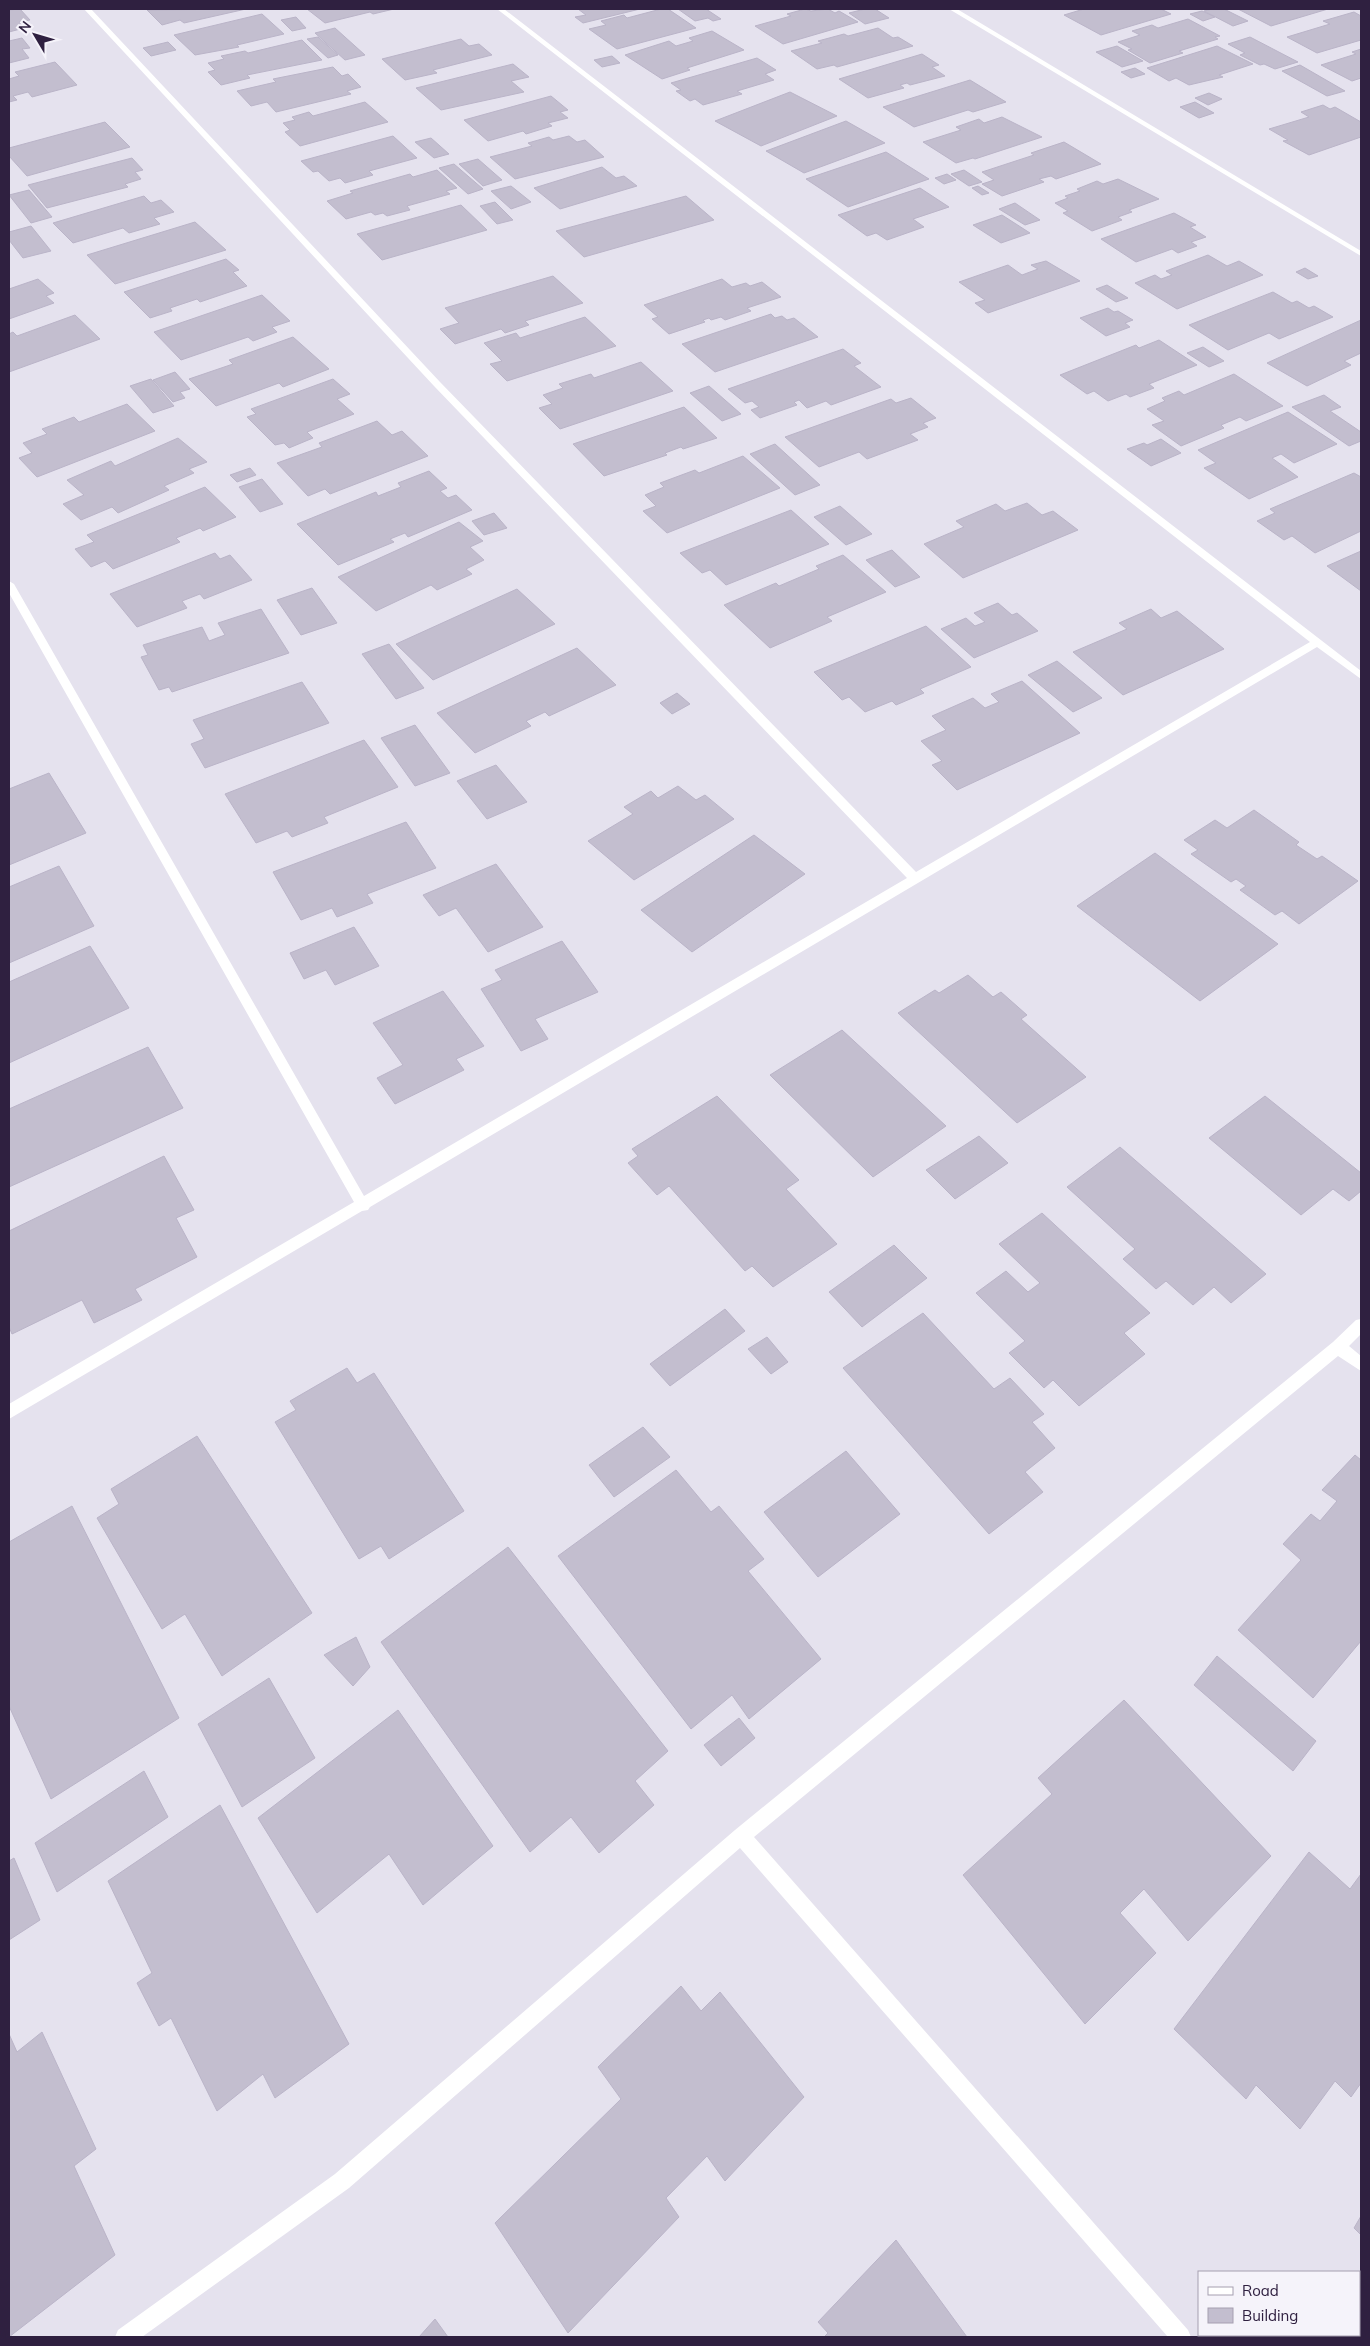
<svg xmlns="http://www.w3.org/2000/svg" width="1370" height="2346" font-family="Mulish,sans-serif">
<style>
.building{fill:#c3becf;stroke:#bab4c8}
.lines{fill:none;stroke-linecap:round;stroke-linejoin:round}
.minor{fill:#fff;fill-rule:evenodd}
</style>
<rect width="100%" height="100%" fill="#e5e2ee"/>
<!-- building -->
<path class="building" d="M20,9L30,20L19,22L24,28L9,32V10Z
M246,9L184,23L180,20L162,25L147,10Z
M307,9H394L373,14L370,12L325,23Z
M578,9H640L583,23L575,17L586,15Z
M661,9H668L696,28L617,49L589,29L606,25L601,21L624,15L627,18Z
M678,9H706L721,19L713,21L708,18L695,21Z
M805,9L811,11L828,9L835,13L839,11L858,22L783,44L755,26L791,16L787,14Z
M865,9H875L889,18L865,24L849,13Z
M1084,9H1161L1171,14L1101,35L1064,15Z
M1212,9H1224L1248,21L1233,26L1204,11Z
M1238,9H1328L1271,26Z
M1202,11L1215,17L1203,21L1190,14Z
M1354,12L1361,16V40L1317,53L1287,37L1330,24L1323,21Z
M262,14L284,34L237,45L239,47L195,55L174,35Z
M296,17L306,28L292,31L281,20Z
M1188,19L1220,36L1215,37L1218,39L1179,51L1183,53L1150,63L1128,50L1132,49L1118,42L1140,35L1132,31L1152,25L1158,28Z
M335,28L365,55L345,60L315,33Z
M878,28L893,38L898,37L913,46L837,67L834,65L817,69L791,51L822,43L818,41L844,34L848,36Z
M712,31L744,50L687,68L690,70L662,79L625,55L669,41L676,46L693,41L689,38Z
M318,37L338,55L328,58L307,39Z
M1250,37L1298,62L1275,69L1264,64L1260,65L1240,55L1245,53L1228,44Z
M22,38L30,48L22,49L29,58L9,63V41Z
M461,39L469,46L479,44L492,55L433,70L437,73L405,80L382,59Z
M302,40L322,60L247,75L250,78L221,85L208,72L215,70L208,63L224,59L221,56L245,51L248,53Z
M168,42L176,50L151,56L143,48Z
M1117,46L1143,61L1122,67L1096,52Z
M1217,46L1253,64L1219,75L1223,77L1189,85L1176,78L1169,81L1147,68Z
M1361,49V78L1352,81L1321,65L1356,54L1352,52Z
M922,54L939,65L932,67L945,76L910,85L907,83L900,85L904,88L868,98L839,79Z
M612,56L620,63L602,67L594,60Z
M757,58L776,70L765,74L774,80L737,91L742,94L703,105L695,99L690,101L676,91L681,90L671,83Z
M55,62L77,85L32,97L28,92L13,96L17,100L9,102V79L19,76L15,72Z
M513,64L529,77L511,81L524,92L441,110L416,88Z
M1300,65L1345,91L1327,96L1282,71Z
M333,67L342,76L348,74L361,87L347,91L351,94L276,112L267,102L251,106L237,91L276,82L273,79Z
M1135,68L1145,74L1131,78L1121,72Z
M970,80L1006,102L973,112L968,110L914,127L883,107Z
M790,92L837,116L761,146L715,121Z
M1209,93L1222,99L1208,105L1195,98Z
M551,96L568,110L560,112L568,118L548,123L552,126L526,134L523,131L488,141L464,120Z
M365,102L388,122L300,146L285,132L290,130L283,123L295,120L292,117L309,112L313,116Z
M1195,102L1214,113L1199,118L1180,107Z
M1323,105L1330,109L1335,107L1361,122V137L1309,155L1283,141L1288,140L1269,129L1309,117L1301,112Z
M1002,117L1042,137L975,159L973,158L956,163L923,142L961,130L956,127L979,119L984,123Z
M846,121L885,143L804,173L766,151Z
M105,122L130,147L27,176L9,156V148Z
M393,136L417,158L369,171L373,175L345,183L340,178L329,181L318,171L313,172L301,161Z
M569,136L577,142L585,140L604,157L515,179L490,157L532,146L528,143L549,137L553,140Z
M431,138L449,154L434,158L415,142Z
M1064,142L1101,164L1056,179L1051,176L1039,179L1044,182L1002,196L982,184L994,180L982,172L1034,155L1031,153Z
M886,152L929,179L848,207L806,179Z
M132,158L143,170L135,172L141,179L125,184L128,187L47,208L28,185Z
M478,159L502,180L483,186L459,164Z
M454,164L483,189L468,194L439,168Z
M602,167L616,178L624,176L637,186L560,209L534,188Z
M437,170L457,188L446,191L450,194L407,206L410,210L387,216L383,213L375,215L371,212L346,219L327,201L353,193L350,191L410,174L413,177Z
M964,170L982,182L969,186L951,174Z
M947,174L956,180L944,184L935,178Z
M1118,179L1159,199L1129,210L1132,212L1118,217L1122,220L1092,231L1063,213L1068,211L1055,203L1068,198L1065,196L1080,191L1077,189L1097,181L1103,184Z
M511,186L531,202L511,209L491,191Z
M978,186L989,193L982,195L972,188Z
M920,188L949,207L913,219L924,227L887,240L876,233L867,236L838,215Z
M29,190L52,217L31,223L9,195Z
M144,196L151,203L161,200L174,212L154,218L160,224L129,233L123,228L73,243L53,223Z
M686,196L714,220L584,257L556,231Z
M495,202L513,220L497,224L480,206Z
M1015,203L1040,220L1025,225L999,209Z
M461,205L487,230L382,260L357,234Z
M1174,213L1196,225L1190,227L1206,237L1191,242L1197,246L1178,253L1172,249L1136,262L1101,239Z
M1002,215L1030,233L1001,243L973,225Z
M195,222L226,250L115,284L87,255Z
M31,226L51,251L23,258L9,240V232Z
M1208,255L1227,266L1239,261L1263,275L1177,309L1135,283L1155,275L1161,279L1172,275L1166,271Z
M226,259L239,270L233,272L247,286L200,302L197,299L170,308L172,311L150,318L124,292Z
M1046,261L1080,281L988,313L975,303L985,300L959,282L1008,265L1022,275L1038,269L1031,265Z
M1305,268L1318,276L1308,279L1296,272Z
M553,276L583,303L525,321L529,325L505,333L501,329L455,344L440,329L459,323L445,308Z
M38,279L54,293L46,296L54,303L9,319V289Z
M722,279L732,287L746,283L750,286L762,282L781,297L747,308L751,311L725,320L721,317L711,320L709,318L703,320L705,322L669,334L652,319L658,317L644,305Z
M1107,285L1128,298L1116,302L1096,289Z
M1273,292L1292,303L1297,301L1309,308L1314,306L1333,317L1279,339L1269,333L1228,350L1189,325Z
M262,295L290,321L272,327L277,332L253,341L248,337L181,360L154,332Z
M1108,308L1114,312L1118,311L1133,320L1125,323L1130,327L1106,336L1080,318Z
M771,314L775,318L782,316L787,320L794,318L818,337L715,372L682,344Z
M75,315L100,339L9,372V334L13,332L17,336Z
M585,317L616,346L507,381L490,364L502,361L484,343L516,333L520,338Z
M1361,320V353L1344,361L1351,365L1307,386L1267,363Z
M293,337L329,369L283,387L279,383L216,406L189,379L233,364L229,360Z
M1159,340L1197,365L1149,384L1154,388L1130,397L1126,394L1108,401L1094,391L1087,394L1060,375L1136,345L1139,348Z
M1203,347L1224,361L1209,367L1187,353Z
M843,349L861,363L854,366L881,387L831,405L826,401L807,408L799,400L794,402L797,405L760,418L751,410L759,407L752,401L745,403L728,389Z
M641,362L673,391L560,429L539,408L552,404L543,395L563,388L559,384L591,374L594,378Z
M175,372L190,389L180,392L185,398L173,402L153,380Z
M1234,374L1283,406L1246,421L1240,417L1221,425L1224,428L1181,446L1152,425L1164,421L1147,409L1165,401L1162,398L1179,391L1184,395Z
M151,379L174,406L153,413L130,386Z
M333,379L350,394L337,399L354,414L307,432L313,438L289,448L284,443L275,445L247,417L256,414L251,409Z
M709,386L741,414L722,421L690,393Z
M1324,395L1341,407L1330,411L1361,432V441L1349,446L1292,407Z
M911,398L936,418L923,423L928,427L910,434L918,440L867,459L859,452L819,467L785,437L891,399L896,403Z
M127,404L155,431L37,477L19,458L32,453L23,443L47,434L42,429L74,417L79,422Z
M684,407L717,438L683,449L681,447L665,453L667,455L604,476L573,444Z
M1288,412L1337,444L1294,463L1281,454L1272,458L1298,477L1249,499L1204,468L1216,463L1198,450Z
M377,421L392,435L402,431L428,456L330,494L325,489L308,496L277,463L322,447L319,443Z
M178,438L207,462L189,469L194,473L164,486L169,490L118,513L112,507L81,520L63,504L84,495L67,480L111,461L115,466Z
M1161,439L1181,453L1151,466L1127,449L1144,443L1147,445Z
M775,444L820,485L795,495L750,454Z
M743,456L780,488L667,533L643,511L656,506L645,495L664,487L660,483L695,470L699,473Z
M250,468L256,475L237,482L230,475Z
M429,471L447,488L440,491L448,498L456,495L472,510L408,537L405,533L390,539L394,542L338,565L297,524L376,492L378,496L401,487L398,483Z
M1354,473L1361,477V531L1315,553L1292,536L1284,540L1257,521L1275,513L1270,509Z
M262,479L283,504L260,512L239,487Z
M205,487L236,517L203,531L200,528L176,538L180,542L113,569L105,561L91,567L75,549L94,542L87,535Z
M1027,503L1042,515L1053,511L1078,530L963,578L924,544L964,527L956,521L996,504L1005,511Z
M840,506L872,534L846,545L814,517Z
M791,510L829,544L726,585L710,570L702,573L680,553Z
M494,513L507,528L484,535L472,521Z
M459,522L483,541L470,547L484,560L466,569L472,574L437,590L431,585L376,611L338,577Z
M892,550L920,577L895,587L866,560Z
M1361,551V591L1327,566Z
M215,553L220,559L230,555L252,580L204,599L200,594L182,601L187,608L137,627L110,594Z
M843,555L886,592L827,617L832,621L770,648L724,605L776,583L779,586L819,569L816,566Z
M312,588L337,623L301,635L277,600Z
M517,589L555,624L433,680L396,644Z
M998,603L1012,615L1017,613L1038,631L974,658L941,629L966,618L975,626L985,622L974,613Z
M261,609L289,653L172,692L169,687L159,690L141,657L148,655L143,645L202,627L209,641L225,635L218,623Z
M1151,609L1161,618L1177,611L1224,649L1123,695L1073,652L1127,629L1119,623Z
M926,626L971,667L920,689L924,693L896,705L892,701L865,712L849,697L842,700L814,672Z
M389,644L424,688L396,699L362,654Z
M577,648L616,685L549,716L545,712L526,721L531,726L475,753L437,713Z
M1057,661L1102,698L1073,712L1028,675Z
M1022,681L1080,733L957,790L932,765L942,761L921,741L946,730L932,716L973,698L985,708L999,702L991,694Z
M302,682L329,723L205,768L191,744L204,739L193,720Z
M677,693L690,704L672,714L660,703Z
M415,725L450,773L415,786L381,738Z
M364,740L398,787L324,817L328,823L292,837L287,831L256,843L225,794Z
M496,765L527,802L487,819L457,781Z
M49,773L86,833L9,865V789Z
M678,786L696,800L705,795L734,819L634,880L588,841L633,814L624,807L651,791L658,798Z
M1254,810L1299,842L1296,845L1317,859L1322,856L1358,881L1299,924L1282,911L1275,915L1240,890L1246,886L1236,879L1231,882L1191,854L1198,850L1184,840L1215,820L1227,828Z
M406,822L436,868L367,894L373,903L337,917L332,908L301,920L273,872Z
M754,835L805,874L692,952L641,910Z
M1155,853L1278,944L1200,1001L1077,906Z
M496,864L543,927L488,952L456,908L439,916L423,895Z
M59,866L94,926L9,963V887Z
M354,927L379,966L335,985L326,970L304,979L290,953Z
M562,941L598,992L535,1019L548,1039L521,1051L481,989L502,980L495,970Z
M90,946L129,1008L9,1063V982Z
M968,975L993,997L1001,992L1027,1015L1021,1019L1086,1077L1017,1123L898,1013L935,990L939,993Z
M443,991L484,1046L456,1059L464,1070L395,1104L377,1078L403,1065L373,1023Z
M842,1030L946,1126L873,1177L770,1075Z
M148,1047L183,1108L9,1187V1109Z
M717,1096L799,1180L786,1189L837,1244L773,1287L752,1266L745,1271L669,1186L657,1195L628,1163L638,1156L632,1149Z
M1265,1096L1361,1173V1191L1349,1201L1333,1189L1301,1215L1209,1138Z
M979,1136L1008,1163L955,1199L926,1170Z
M1120,1147L1266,1274L1231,1303L1214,1287L1193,1305L1166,1281L1156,1289L1123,1259L1135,1249L1067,1187Z
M164,1156L194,1210L176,1218L197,1257L135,1289L142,1300L94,1323L82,1300L12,1334L9,1327V1231Z
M1042,1213L1150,1313L1124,1333L1145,1354L1079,1406L1053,1380L1044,1388L1009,1353L1025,1341L976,1293L1006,1271L1028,1292L1040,1283L999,1244Z
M894,1245L927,1278L862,1327L829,1292Z
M725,1309L745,1331L670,1386L650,1364Z
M923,1313L994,1389L1010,1378L1044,1414L1032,1422L1055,1448L1025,1472L1043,1492L989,1534L843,1368Z
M767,1337L788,1362L771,1374L748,1349Z
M347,1368L357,1383L374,1373L464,1511L389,1559L381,1546L359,1559L275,1422L296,1410L290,1401Z
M643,1427L670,1457L614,1497L589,1465Z
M197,1436L312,1613L222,1676L185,1614L162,1629L97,1518L119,1504L111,1489Z
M846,1451L900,1514L818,1577L764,1512Z
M1355,1455L1361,1460V1641L1313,1698L1238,1630L1301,1560L1283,1544L1311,1514L1320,1521L1337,1501L1322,1490Z
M676,1470L711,1512L719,1506L764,1559L748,1571L821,1659L749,1719L732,1695L691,1729L558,1556Z
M72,1506L179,1718L51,1799L9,1706V1542Z
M508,1547L668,1751L635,1781L654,1805L599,1853L571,1817L530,1852L381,1642Z
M356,1637L370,1667L353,1686L324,1655Z
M1217,1656L1316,1741L1293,1771L1194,1685Z
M269,1678L315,1758L242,1807L198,1724Z
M1124,1700L1271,1856L1188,1941L1144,1889L1120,1913L1156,1953L1085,2024L963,1875L1052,1794L1038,1778Z
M398,1710L493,1846L423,1905L389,1854L317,1913L258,1818Z
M739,1718L755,1738L721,1766L704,1745Z
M144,1771L168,1817L57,1892L35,1843Z
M220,1805L349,2044L275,2098L263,2074L217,2111L171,2018L159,2026L137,1983L152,1973L108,1881Z
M1309,1852L1350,1889L1361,1874V2083L1351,2097L1335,2081L1300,2129L1256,2085L1246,2099L1174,2029Z
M14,1858L40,1920L9,1940V1861Z
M681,1986L701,2011L720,1992L804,2097L725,2181L707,2156L666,2198L679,2217L568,2333L495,2223L621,2099L598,2067Z
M42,2032L96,2149L74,2166L115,2255L9,2337V2034L17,2052Z
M1361,2216V2235L1354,2228Z
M896,2240L967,2337H824L828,2333L818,2322Z
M435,2319L448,2337H419Z"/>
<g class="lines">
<!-- minor -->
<path class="minor" d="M84,9H91L440,382L916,872L1310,642L497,9H504L1361,671V679L1317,647L370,1207L368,1210L362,1211L9,1419V1404L354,1202L9,593V581L14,584L364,1196L907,878L434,386Z
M949,9H957L1361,251V256Z
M1361,1319V1334L1349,1346L1361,1356V1371L1338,1356L754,1837L1188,2330L1191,2337H1168L740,1848L349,2188L142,2337H115L118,2330L335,2174L735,1830L1333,1342L1356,1320Z"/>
</g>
<!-- border -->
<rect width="1370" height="2346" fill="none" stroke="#2f2040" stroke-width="20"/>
<!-- legend -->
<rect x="1198" y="2271" width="162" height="65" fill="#f5f3fa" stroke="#a69fb0"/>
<rect x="1208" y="2287" width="25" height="8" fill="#ffffff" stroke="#a69fb0"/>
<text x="1242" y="2296" font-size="15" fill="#2f2040">Road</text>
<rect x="1208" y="2308" width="25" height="15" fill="#c3becf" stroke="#a69fb0"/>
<text x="1242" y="2321" font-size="15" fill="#2f2040">Building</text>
<!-- north arrow -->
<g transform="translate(35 35) rotate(308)" stroke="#f5f3fa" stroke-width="4" paint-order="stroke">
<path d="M0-4L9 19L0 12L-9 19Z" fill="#2f2040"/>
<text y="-8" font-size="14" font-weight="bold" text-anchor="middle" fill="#2f2040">N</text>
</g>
</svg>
